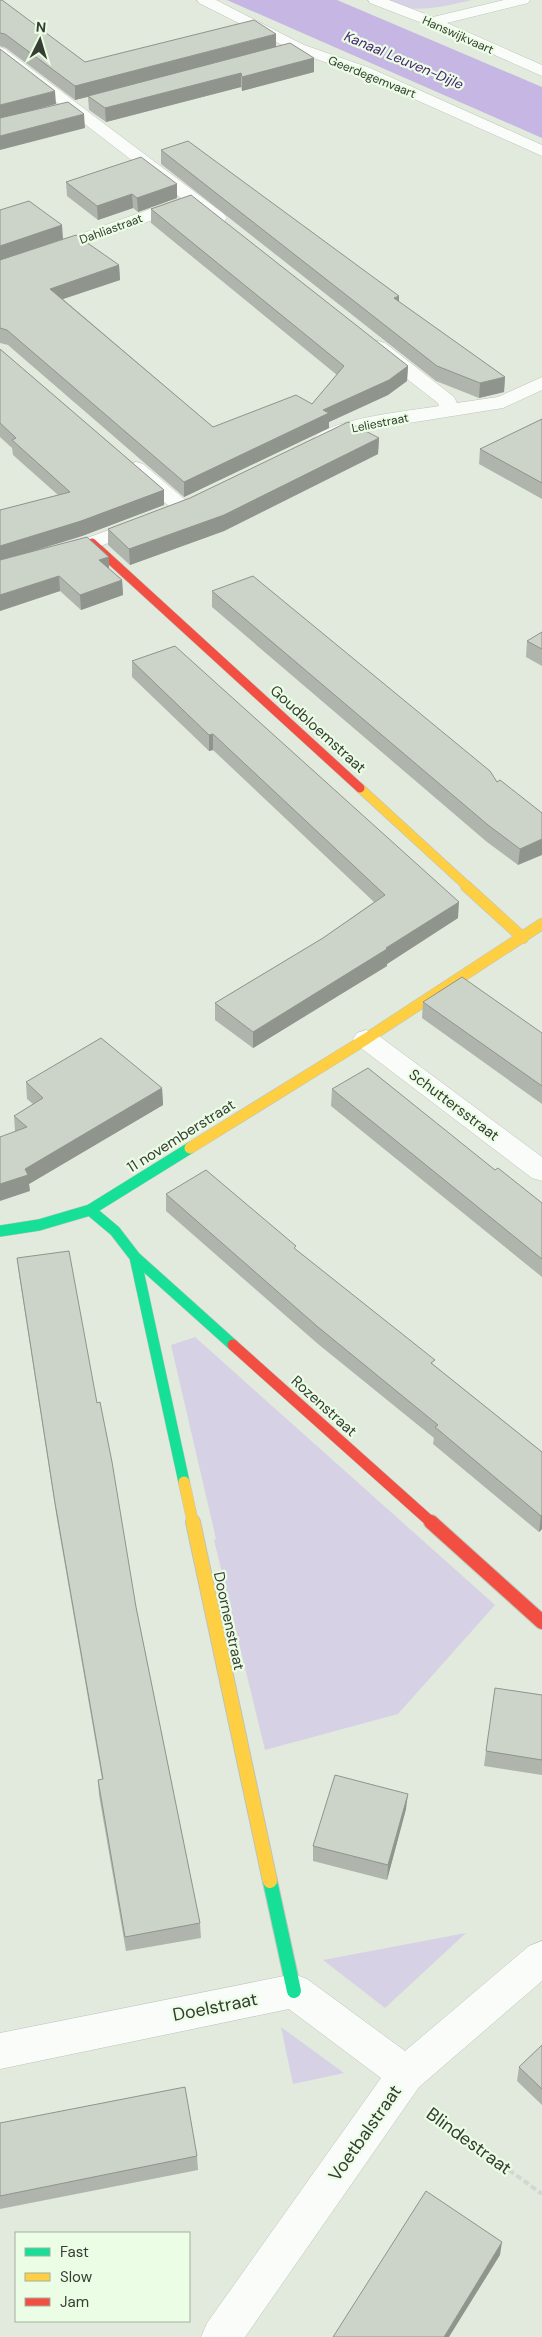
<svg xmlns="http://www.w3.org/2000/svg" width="542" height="2337" font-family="'DM Sans',sans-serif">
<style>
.green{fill:#d7d1e5}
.water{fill:#c5b6e3}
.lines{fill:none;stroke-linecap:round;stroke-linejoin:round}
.street-casing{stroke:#bdc4b9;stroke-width:1}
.fast-far1-casing{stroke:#bdc4b9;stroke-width:12}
.fast-casing{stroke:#bdc4b9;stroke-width:16}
.slow-far2-casing{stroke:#bdc4b9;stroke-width:10}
.slow-far1-casing{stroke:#bdc4b9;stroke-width:12}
.slow-casing{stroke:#bdc4b9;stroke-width:16}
.jam-far2-casing{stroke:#bdc4b9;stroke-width:10}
.jam-far1-casing{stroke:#bdc4b9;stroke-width:12}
.jam-casing{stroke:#bdc4b9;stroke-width:16}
.path{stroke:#d3d6d2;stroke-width:4;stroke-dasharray:6 3;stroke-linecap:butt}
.street{fill:#fafcfa;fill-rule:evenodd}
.fast-far1{stroke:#16e098;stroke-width:11}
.fast{stroke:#16e098;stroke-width:14}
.slow-far2{stroke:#ffcf43;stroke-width:9}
.slow-far1{stroke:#ffcf43;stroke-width:11}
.slow{stroke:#ffcf43;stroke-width:14}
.jam-far2{stroke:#f24e42;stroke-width:9}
.jam-far1{stroke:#f24e42;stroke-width:11}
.jam{stroke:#f24e42;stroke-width:14}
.wall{fill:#afb5ac}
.shaded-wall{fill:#8f948c}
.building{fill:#ccd3c8;stroke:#8f948c}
.labels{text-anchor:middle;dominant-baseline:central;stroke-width:4.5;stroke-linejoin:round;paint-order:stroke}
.far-street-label{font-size:12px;fill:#363d33;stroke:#ebfde5}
.far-water-label{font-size:14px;font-style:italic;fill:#492374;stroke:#ebfde5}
.street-label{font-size:15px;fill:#363d33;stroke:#ebfde5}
.near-street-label{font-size:18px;fill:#363d33;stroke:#ebfde5}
</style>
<rect width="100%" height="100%" fill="#e1eadd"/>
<!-- green -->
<path class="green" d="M382,0H472C451,5 427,11 405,8C397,7 389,3 382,0Z
M195,1337L495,1605L398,1714L265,1750L214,1540L216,1539L171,1345Z
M466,1933L385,2008L323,1960Z
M281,2027L344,2073L293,2084Z"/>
<!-- water -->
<path class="water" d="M227,0H337L542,87V138Z"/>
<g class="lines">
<defs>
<path id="street" d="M197,0H216L304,45L370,68L542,145V156L358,74L294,51L199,3Z
M368,0H389L433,17L504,0H530L528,3L447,23L542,65V76L427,25L370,3Z
M0,47L5,49L224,214L227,218L224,222H212L192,206L0,274V263L181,198L0,59Z
M378,341L385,343L454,397L457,403L498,397L542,377V390L503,408L365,430C348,434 331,449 314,445L311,441C327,418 411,411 439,406L438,403L371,351L369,347L371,343Z
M136,462L143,464L190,504L193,508L190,512L183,514L176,512L129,472L126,468L129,464Z
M142,518L149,520L152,524L149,528L76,555L0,574V562L62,547Z
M366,1030L375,1033L542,1157V1181L532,1178L357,1045L353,1039L357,1033Z
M542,1941V1981L419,2087L245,2337H201L207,2323L381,2078L289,2009L0,2069V2033L294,1974L307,1979L405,2051L529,1946Z"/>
<path id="fast-far1" d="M90,1210L115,1231L135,1257L233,1345
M0,1231L39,1225L90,1210L190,1148
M135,1257L184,1482"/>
<path id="fast" d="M270,1881L294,1991"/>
<path id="slow-far2" d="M360,788L468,887"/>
<path id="slow-far1" d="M466,886L523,938
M190,1148L366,1039L542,924
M184,1482L193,1523"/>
<path id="slow" d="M193,1522L270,1881"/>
<path id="jam-far2" d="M92,543L360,788"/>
<path id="jam-far1" d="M233,1345L432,1523"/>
<path id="jam" d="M431,1522L542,1622"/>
</defs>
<!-- street casing -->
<use href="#street" class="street-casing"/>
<!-- fast-far1 casing -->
<use href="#fast-far1" class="fast-far1-casing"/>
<!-- fast casing -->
<use href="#fast" class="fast-casing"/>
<!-- slow-far2 casing -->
<use href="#slow-far2" class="slow-far2-casing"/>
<!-- slow-far1 casing -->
<use href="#slow-far1" class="slow-far1-casing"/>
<!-- slow casing -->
<use href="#slow" class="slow-casing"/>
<!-- jam-far2 casing -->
<use href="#jam-far2" class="jam-far2-casing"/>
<!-- jam-far1 casing -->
<use href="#jam-far1" class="jam-far1-casing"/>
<!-- jam casing -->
<use href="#jam" class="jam-casing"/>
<!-- path -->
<path class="path" d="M429,2112L542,2194"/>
<!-- street -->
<use href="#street" class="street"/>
<!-- fast-far1 -->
<use href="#fast-far1" class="fast-far1"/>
<!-- fast -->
<use href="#fast" class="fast"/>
<!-- slow-far2 -->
<use href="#slow-far2" class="slow-far2"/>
<!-- slow-far1 -->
<use href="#slow-far1" class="slow-far1"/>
<!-- slow -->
<use href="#slow" class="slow"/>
<!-- jam-far2 -->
<use href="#jam-far2" class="jam-far2"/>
<!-- jam-far1 -->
<use href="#jam-far1" class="jam-far1"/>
<!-- jam -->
<use href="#jam" class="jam"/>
</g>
<!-- wall -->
<path class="wall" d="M0,0L85,62L276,47L314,72L242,91L241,87L106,122L89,110L88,97L75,100L6,48L0,46Z
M161,150L399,302L505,377L504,392L479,398L436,381L161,164Z
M66,182L177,198L138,212L133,208L98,220L67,196Z
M151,209L408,366L407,381L388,395L329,422V428L184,497L8,345L0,343V210L63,239L30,250L119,265L120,280L63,299L213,427L312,404L337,375L151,223Z
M0,349L164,490V505L82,536L37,550L109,569L122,580L123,595L81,610L60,591L0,611V510L58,495L13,455L12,448L0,437Z
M542,419V499L479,464L480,449Z
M379,438L378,454L224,531L130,565L108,545V529Z
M212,591L497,782L542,813L518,865L487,842L212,607Z
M542,632V666L526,657L527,641Z
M132,661L458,918L387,964V966L253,1048L215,1020V1003L323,938L374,902L213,750L209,751L132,677Z
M423,1002L542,1033V1104L422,1018Z
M26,1082L162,1088L163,1105L29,1184L30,1191L15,1131L14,1116L33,1104L27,1099Z
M332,1089L495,1170L542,1203V1277L331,1106Z
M166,1194L296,1250L435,1366L542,1452V1529L539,1532L433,1444L434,1438L318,1344L166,1211Z
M17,1258L97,1403L136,1607L200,1923L201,1938L126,1951L99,1795L98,1780L102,1779L57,1519L19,1274Z
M542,1695V1775L484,1766L486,1751Z
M406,1809L387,1880L313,1861V1846Z
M542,2045V2105L517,2081L519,2067Z
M0,2123L197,2156L198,2170L0,2209Z"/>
<!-- shaded-wall -->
<path class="shaded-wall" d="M276,34V48L75,100V86Z
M314,58V72L242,91V77Z
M241,73V87L106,122L105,108Z
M55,91L56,104L0,119V105Z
M84,114L85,128L0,150V136Z
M177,184V198L138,212L137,198Z
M132,194L133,208L98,220L97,206Z
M62,225L63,239L0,261V246Z
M119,265L120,280L51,303L50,289Z
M399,296V311L394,298Z
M408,366L407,381L388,395L329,422V428L184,497V482Z
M505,377L504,392L479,398L480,383Z
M379,438L378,454L224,531L130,565L129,549Z
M164,490V505L82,536L0,561V546Z
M109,557V572L99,560Z
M59,576L60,591L0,611V595Z
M122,580L123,595L81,610L80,595Z
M213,734V750L209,751V735Z
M542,839V855L518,865L520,849Z
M459,902L458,918L387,964V966L253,1048V1032Z
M162,1088L163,1105L29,1184L30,1191L0,1201V1184Z
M542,1515V1529L539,1532L541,1516Z
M408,1794L406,1809L387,1880L388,1865Z
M502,2242L500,2255L449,2337H444Z"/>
<!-- building -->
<path class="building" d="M0,0H2L85,62L254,20L276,34L75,86L5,34L0,33Z
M290,43L314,58L242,77L241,73L105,108L88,96Z
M0,49L55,91L0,105Z
M68,102L84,114L0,136V118Z
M188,141L399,296L394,298L505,377L480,383L437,366L161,150Z
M141,157L177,184L137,198L132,194L97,206L66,182Z
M191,195L408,366L389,380L323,410L329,413L184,482L7,330L0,328V260L76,235L119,265L50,289L213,427L296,395L312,404L344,366L151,209Z
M29,201L62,225L0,246V210Z
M0,349L164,490L81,521L0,546V510L70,492L12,440L16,438L0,423Z
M542,419V483L480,449Z
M348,422L379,438L224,515L129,549L108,529L190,498Z
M87,537L109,557L99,560L122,580L80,595L59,576L0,595V560Z
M253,576L490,771L497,782L500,780L542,813V839L520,849L488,825L212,591Z
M542,632V649L527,641Z
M175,646L459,902L386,948L387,949L253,1032L215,1003L323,938L385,895L213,734L209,735L132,661Z
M462,977L542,1033V1086L423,1002Z
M101,1038L162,1088L25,1169L28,1175L0,1184V1137L27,1127L14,1116L43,1098L26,1082Z
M368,1068L495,1170L498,1168L542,1203V1259L332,1089Z
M206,1170L296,1246L294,1248L435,1360L431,1363L542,1452V1515L541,1516L435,1427L438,1425L318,1327L166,1194Z
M69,1251L97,1403L100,1402L112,1462L136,1607L200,1923L125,1937L98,1780L103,1779L55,1503L17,1258Z
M495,1688L542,1695V1760L486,1751Z
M335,1775L408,1794L388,1865L313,1846Z
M542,2045V2089L519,2067Z
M185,2087L197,2156L0,2196V2123Z
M426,2191L502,2242L444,2337H333Z"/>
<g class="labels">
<!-- far-street labels -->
<g class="far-street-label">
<text transform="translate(458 35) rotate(24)">Hanswijkvaart</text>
<text transform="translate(372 77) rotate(22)">Geerdegemvaart</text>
<text transform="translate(111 229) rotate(-20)">Dahliastraat</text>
<text transform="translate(380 423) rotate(-11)">Leliestraat</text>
</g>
<!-- far-water labels -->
<g class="far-water-label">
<text transform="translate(404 60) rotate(23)">Kanaal Leuven-Dijle</text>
</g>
<!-- street labels -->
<g class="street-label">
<text transform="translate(318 729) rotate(42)">Goudbloemstraat</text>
<text transform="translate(454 1105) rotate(37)">Schuttersstraat</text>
<text transform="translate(181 1136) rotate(-32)">11 novemberstraat</text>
<text transform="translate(324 1406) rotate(42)">Rozenstraat</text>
<text transform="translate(229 1621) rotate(78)">Doornenstraat</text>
</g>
<!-- near-street labels -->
<g class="near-street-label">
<text transform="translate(215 2007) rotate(-11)">Doelstraat</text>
<text transform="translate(365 2133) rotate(-55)">Voetbalstraat</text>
<text transform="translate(469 2141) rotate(36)">Blindestraat</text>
</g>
</g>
<!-- legend -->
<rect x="15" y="2232" width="175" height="90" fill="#ebfde5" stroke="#a3b09e"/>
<rect x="25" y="2248" width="25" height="8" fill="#16e098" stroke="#a3b09e"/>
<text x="60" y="2257" font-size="15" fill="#363d33">Fast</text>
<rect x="25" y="2273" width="25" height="8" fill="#ffcf43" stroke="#a3b09e"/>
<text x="60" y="2282" font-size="15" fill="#363d33">Slow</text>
<rect x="25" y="2298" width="25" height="8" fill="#f24e42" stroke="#a3b09e"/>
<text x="60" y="2307" font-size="15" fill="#363d33">Jam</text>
<!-- north arrow -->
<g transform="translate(40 40) rotate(5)" stroke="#ebfde5" stroke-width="4" paint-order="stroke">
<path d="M0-4L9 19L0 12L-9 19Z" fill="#363d33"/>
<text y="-8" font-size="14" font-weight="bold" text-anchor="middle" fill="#363d33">N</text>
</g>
</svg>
